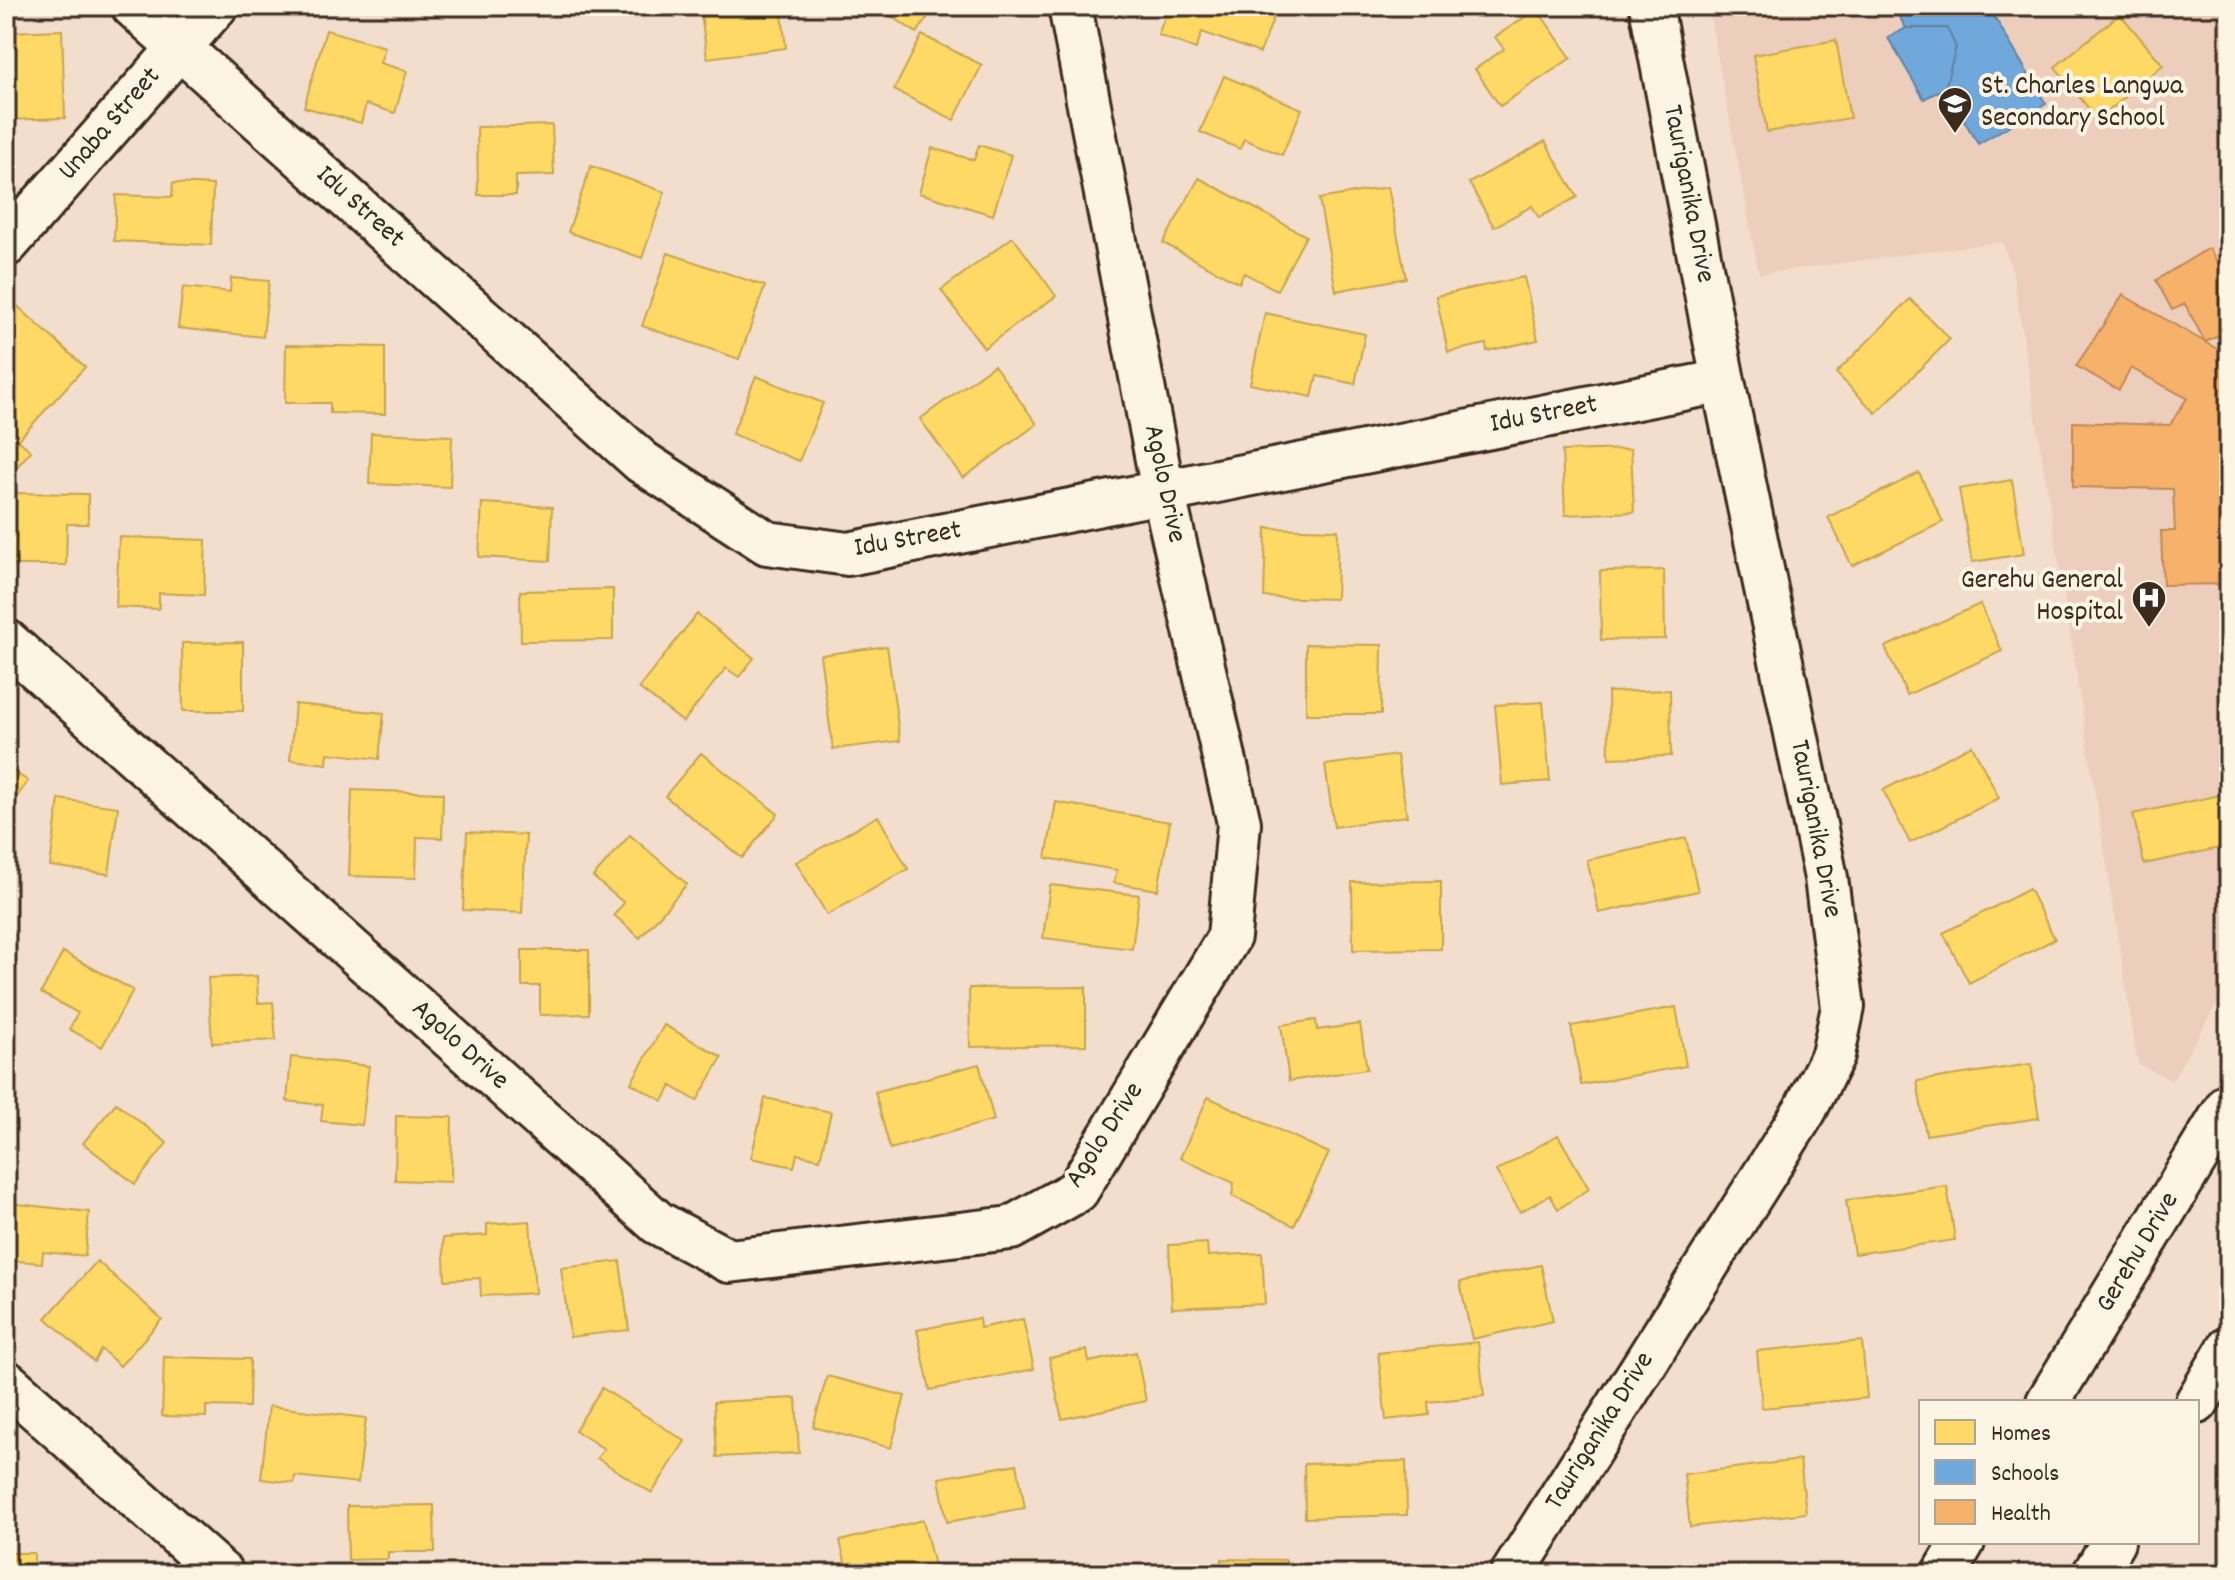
<svg xmlns="http://www.w3.org/2000/svg" width="2235" height="1580" font-family="Dekko,sans-serif">
<style>
.built{fill:#edcebc}
.homes{fill:#ffd966;stroke:#c4a450;stroke-width:2}
.schools{fill:#6fa8dc;stroke:#5f82a3;stroke-width:2}
.health{fill:#f6b26b;stroke:#be8954;stroke-width:2}
.lines{fill:none;stroke-linecap:round;stroke-linejoin:round}
.minor-casing{stroke:#3b2a1e;stroke-width:48}
.minor{stroke:#fcf5e5;stroke-width:42}
.labels{text-anchor:middle;dominant-baseline:central;stroke-width:8;stroke-linejoin:round;paint-order:stroke}
.poi-label{font-size:28px;fill:#3b2a1e;stroke:#fcf5e5;text-anchor:start}
.street-label{font-size:28px;fill:#3b2a1e;stroke:#fcf5e5}
</style>
<rect width="100%" height="100%" fill="#f3decd"/>
<filter id="ink" filterUnits="userSpaceOnUse"><feTurbulence type="fractalNoise" baseFrequency=".0125" numOctaves="2"/><feDisplacementMap in="SourceGraphic" scale="16" xChannelSelector="R" yChannelSelector="G"/><feConvolveMatrix kernelMatrix="1 2 1 2 8 2 1 2 1" color-interpolation-filters="sRGB"/></filter>
<g filter="url(#ink)">
<!-- built -->
<path class="built" d="M1708,6H2229V983L2172,1081L2138,1064L2013,274L2002,242L1759,274Z"/>
<!-- homes -->
<path class="homes" d="M700,6H781L786,48L707,58Z
M876,6H935L917,33Z
M1169,6H1278L1260,53L1202,32L1196,49L1158,35Z
M1537,9L1571,58L1500,106L1475,69L1504,49L1495,37Z
M2120,14L2163,65L2098,120L2055,67Z
M62,30L65,118L6,120V32Z
M326,30L385,47L380,63L407,71L395,113L366,104L361,123L304,107Z
M922,35L982,65L954,120L894,90Z
M1836,40L1850,118L1767,132L1753,55Z
M1224,76L1302,109L1282,155L1244,139L1240,149L1200,132Z
M552,125L554,175L516,176V195H478L477,127Z
M1545,141L1577,197L1539,218L1532,206L1494,227L1469,183Z
M979,145L1011,155L993,215L919,193L932,148L974,160Z
M591,166L665,192L642,258L568,232Z
M1199,178L1306,236L1277,290L1244,273L1239,283L1163,243Z
M173,183L213,185L211,245L114,241L116,195L172,197Z
M1388,187L1406,278L1336,291L1319,199Z
M1013,237L1056,296L984,348L941,290Z
M668,253L765,286L739,359L642,326Z
M1524,277L1538,340L1487,351L1486,344L1448,352L1436,296Z
M231,278L269,281L263,337L178,328L183,287L230,292Z
M1910,299L1950,339L1876,413L1836,373Z
M14,303L85,367L18,440L31,451L6,479V312Z
M1265,313L1365,334L1355,384L1317,376L1312,397L1250,384Z
M286,345L385,347V414L330,413V403H285Z
M994,365L1037,424L963,478L920,419Z
M756,376L823,403L799,461L732,434Z
M371,433L452,436L450,487L369,484Z
M1631,449L1634,512L1565,515L1562,451Z
M1919,473L1943,522L1852,566L1828,517Z
M2012,480L2024,554L1972,562L1959,489Z
M8,493L88,494V524H67L66,565H7Z
M482,503L552,507L550,561L479,557Z
M1266,528L1338,530L1336,599L1264,597Z
M119,537L206,540L204,595L159,593V609L116,607Z
M1664,570L1665,639L1601,640L1600,571Z
M613,589V640L521,641L520,591Z
M1980,604L2002,651L1907,695L1885,647Z
M697,614L754,658L739,677L726,668L683,722L639,688Z
M243,642V711H183L182,643Z
M1306,644L1382,645L1381,714H1306Z
M887,646L900,741L833,749L820,655Z
M1670,690L1671,756L1609,758L1608,692Z
M1543,702L1550,781L1502,785L1495,705Z
M295,704L384,713L379,759L328,753L327,764L290,760Z
M1972,745L1999,798L1910,843L1883,790Z
M701,753L778,814L742,858L665,796Z
M1397,755L1407,816L1334,827L1325,765Z
M6,766L28,781L6,812Z
M352,790L443,793L442,838L417,837L416,878L349,876Z
M2229,793V846L2144,864L2133,814Z
M59,799L118,807L109,874L50,866Z
M1056,802L1170,822L1158,890L1114,883L1117,870L1046,858Z
M878,816L908,869L827,915L796,862Z
M467,832L526,835L522,913L463,910Z
M630,835L687,884L640,938L614,915L624,903L593,877Z
M1686,838L1698,891L1599,913L1587,860Z
M1441,881V949L1353,950L1352,882Z
M1050,885L1139,895L1132,949L1043,938Z
M2029,889L2055,939L1969,983L1943,933Z
M522,950H589V1014L540,1015V986H522Z
M63,952L133,990L102,1047L69,1029L78,1013L41,993Z
M257,976L258,1003L273,1002L276,1040L212,1043L208,978Z
M1086,987V1045L970,1047L969,988Z
M1676,1007L1686,1066L1581,1085L1571,1026Z
M1316,1020L1317,1030L1360,1024L1367,1069L1289,1081L1281,1025Z
M664,1025L722,1057L697,1101L671,1086L663,1101L631,1083Z
M291,1057L369,1066L362,1125L321,1121L323,1105L287,1101Z
M979,1064L994,1120L890,1149L875,1092Z
M2031,1064L2039,1118L1926,1135L1917,1081Z
M1208,1097L1329,1153L1294,1226L1232,1196L1234,1183L1180,1158Z
M765,1098L831,1112L820,1159L797,1154L794,1167L751,1158Z
M116,1103L167,1143L135,1184L83,1143Z
M396,1116L452,1117L451,1182L395,1180Z
M1558,1135L1589,1189L1558,1209L1550,1195L1520,1212L1496,1171Z
M1947,1186L1955,1240L1854,1254L1846,1200Z
M9,1203L89,1212L85,1256L43,1252L42,1263L6,1260Z
M530,1221L535,1293L481,1296L480,1278L445,1280L443,1238L487,1235V1224Z
M1207,1243L1208,1256L1262,1253L1265,1304L1172,1308L1169,1245Z
M97,1261L162,1319L120,1366L101,1349L94,1362L46,1318Z
M620,1261L629,1330L570,1337L561,1268Z
M1541,1265L1553,1321L1472,1339L1460,1282Z
M979,1318L980,1328L1023,1319L1034,1369L930,1390L917,1330Z
M1862,1341L1867,1398L1762,1408L1757,1351Z
M1478,1342L1484,1396L1428,1402L1429,1415L1386,1420L1378,1353Z
M1087,1350L1089,1362L1136,1352L1146,1401L1062,1419L1049,1358Z
M164,1357L250,1359L249,1407L206,1406V1417L162,1416Z
M827,1376L905,1396L891,1448L813,1427Z
M602,1388L685,1441L652,1493L597,1458L604,1449L575,1430Z
M796,1398L799,1453L717,1457L714,1402Z
M269,1406L366,1418L358,1483L295,1476L294,1483L261,1479Z
M1800,1460L1806,1513L1690,1527L1684,1474Z
M1406,1461L1407,1515L1305,1518L1304,1464Z
M1017,1464L1025,1508L947,1522L939,1478Z
M434,1505L435,1552H388V1559L348,1560L347,1506Z
M923,1520L936,1574H848L840,1541Z
M6,1553H34V1574H6Z
M1222,1559L1286,1560V1574H1221Z"/>
<!-- schools -->
<path class="schools" d="M1893,6H1988L2046,104L1978,144L1945,88L1956,47L1947,28H1906Z
M1906,28H1947L1956,47L1945,88L1924,99L1888,38Z"/>
<!-- health -->
<path class="health" d="M2209,248L2229,282V331L2205,342L2185,304L2172,310L2156,280Z
M2123,295L2226,354L2229,352V584L2163,585L2161,531H2175L2173,489L2073,487V422L2170,425L2187,398L2131,368L2119,390L2076,366Z"/>
<g class="lines">
<defs>
<path id="minor" d="M133,6L642,462L767,543L848,554L1723,381
M6,245L216,6
M6,641L658,1223L729,1261L1011,1228L1077,1191L1229,937L1239,823L1163,491L1070,6
M6,1382L222,1574
M2048,1402L2229,1104
M2197,1402L2229,1348
M1512,1574L1805,1110L1833,1055L1843,1007L1826,878L1723,381L1651,6
M1944,1574L1963,1542
M2094,1574L2113,1542"/>
</defs>
<!-- minor casing -->
<use href="#minor" class="minor-casing"/>
<!-- minor -->
<use href="#minor" class="minor"/>
</g>
</g>
<!-- icons -->
<defs>
<symbol id="school-pin" viewBox="-11 -11 22 30"><path d="M0 17L-7.5 6A9.5 9.5 0 1 1 7.5 6Z" fill="#3b2a1e" stroke="#fcf5e5"/><path d="M0-5L7-2L0 1L-7-2ZM-4 1L0 2.5L4 1V4Q0 6-4 4Z" fill="#fff"/></symbol>
<symbol id="hospital-pin" viewBox="-11 -11 22 30"><path d="M0 17L-7.5 6A9.5 9.5 0 1 1 7.5 6Z" fill="#3b2a1e" stroke="#fcf5e5"/><path d="M-5-5h3v3.5h4V-5h3V5h-3V1.5h-4V5h-3Z" fill="#fff"/></symbol>
</defs>
<g fill-rule="evenodd">
<use href="#school-pin" x="1935" y="84" width="40" height="54"/>
<use href="#hospital-pin" x="2129" y="578" width="40" height="54"/>
</g>
<g class="labels">
<!-- poi labels -->
<g class="poi-label">
<text x="1981" y="88">St. Charles Langwa<tspan x="1981" dy="32">Secondary School</tspan></text>
<text x="2123" y="582" text-anchor="end">Gerehu General<tspan x="2123" dy="32">Hospital</tspan></text>
</g>
<!-- street labels -->
<g class="street-label">
<text transform="translate(111 125) rotate(-49)">Unaba Street</text>
<text transform="translate(1687 194) rotate(79)">Tauriganika Drive</text>
<text transform="translate(359 208) rotate(42)">Idu Street</text>
<text transform="translate(1544 416) rotate(-11)">Idu Street</text>
<text transform="translate(1163 484) rotate(78)">Agolo Drive</text>
<text transform="translate(908 541) rotate(-10)">Idu Street</text>
<text transform="translate(1814 829) rotate(79)">Tauriganika Drive</text>
<text transform="translate(459 1046) rotate(42)">Agolo Drive</text>
<text transform="translate(1106 1136) rotate(-57)">Agolo Drive</text>
<text transform="translate(2139 1253) rotate(-59)">Gerehu Drive</text>
<text transform="translate(1601 1432) rotate(-58)">Tauriganika Drive</text>
</g>
</g>
<!-- margin -->
<rect width="2235" height="1580" fill="none" stroke="#fcf5e5" stroke-width="32"/>
<rect x="16" y="16" width="2203" height="1548" fill="none" stroke="#3b2a1e" stroke-width="3" filter="url(#ink)"/>
<!-- legend -->
<rect x="1919" y="1400" width="280" height="144" fill="#fcf5e5" stroke="#afa495" stroke-width="2"/>
<rect x="1935" y="1420" width="40" height="24" fill="#ffd966" stroke="#afa495" stroke-width="2"/>
<text x="1991" y="1440" font-size="24" fill="#3b2a1e">Homes</text>
<rect x="1935" y="1460" width="40" height="24" fill="#6fa8dc" stroke="#afa495" stroke-width="2"/>
<text x="1991" y="1480" font-size="24" fill="#3b2a1e">Schools</text>
<rect x="1935" y="1500" width="40" height="24" fill="#f6b26b" stroke="#afa495" stroke-width="2"/>
<text x="1991" y="1520" font-size="24" fill="#3b2a1e">Health</text>
</svg>
